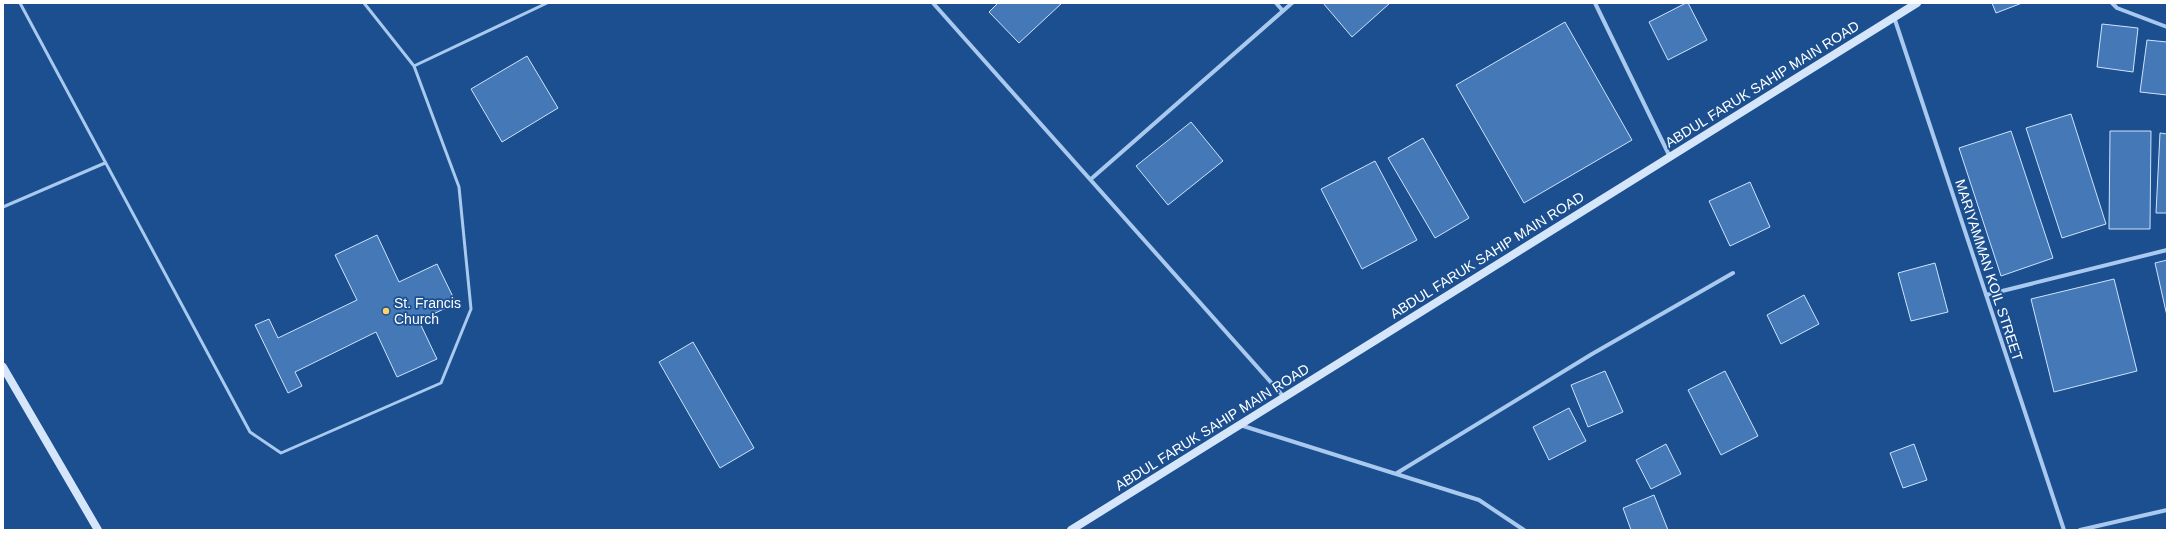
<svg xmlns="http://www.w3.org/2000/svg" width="2170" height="533" font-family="Arial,sans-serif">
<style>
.building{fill:#4478b7;stroke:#cfe3fa}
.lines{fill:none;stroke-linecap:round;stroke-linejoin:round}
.lane{stroke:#a9c9ee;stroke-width:3}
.street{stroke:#a9c9ee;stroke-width:4}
.secondary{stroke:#d6e6fa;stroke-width:8}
.poi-dot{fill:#ffd166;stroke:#1b4f8f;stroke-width:1.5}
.labels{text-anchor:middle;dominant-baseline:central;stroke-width:3.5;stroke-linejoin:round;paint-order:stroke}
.street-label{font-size:14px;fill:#fff;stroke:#1b4f8f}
.poi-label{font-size:14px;fill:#fff;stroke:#1b4f8f;text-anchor:start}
</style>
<rect width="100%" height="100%" fill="#1b4f8f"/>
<!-- building -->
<path class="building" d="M998,3H1062L1019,43L989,12Z
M1323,3H1390L1352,37Z
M1686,3H1688L1707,40L1668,60L1649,22Z
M1992,3H2022L1996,13Z
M1565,22L1632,140L1524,203L1456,85Z
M2102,24L2138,28L2133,72L2097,67Z
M2147,40L2167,42V95L2140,92Z
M527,56L558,108L502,142L471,89Z
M2071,114L2106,224L2062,238L2026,128Z
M1191,122L1223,161L1168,205L1136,166Z
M2011,131L2053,258L2001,276L1959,148Z
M2110,131H2151L2150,229H2109Z
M2160,133L2167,134V213H2156Z
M1423,138L1469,218L1435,238L1388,158Z
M1375,161L1417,240L1362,269L1321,189Z
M1750,182L1770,227L1730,246L1709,201Z
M377,235L399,282L437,264L456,303L419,321L437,359L397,377L376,332L295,372L302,386L288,393L255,325L269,319L278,338L357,300L335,255Z
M2167,260V316L2155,263Z
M1935,263L1948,312L1911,321L1898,273Z
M2114,279L2137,371L2054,392L2031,299Z
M1804,295L1819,324L1781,344L1767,315Z
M693,342L754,448L720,468L659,362Z
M1605,371L1623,412L1588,427L1571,385Z
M1725,371L1758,436L1721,455L1688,390Z
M1569,408L1586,441L1549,460L1533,427Z
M1666,444L1681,474L1651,489L1636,460Z
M1914,444L1927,480L1903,488L1890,453Z
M1654,495L1668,530H1631L1623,508Z"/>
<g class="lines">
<!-- lane -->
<path class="lane" d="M20,3L250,432L281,453L441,383L471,309L459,187L414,66L364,3
M414,66L547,3
M3,207L105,163"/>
<!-- street -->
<path class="street" d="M933,3L1284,397
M1276,3L1283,11
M1595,3L1670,157
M2112,3L2117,8L2167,27
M1894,17L2064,530
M1091,179L1292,3
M1986,295L2167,250
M1240,425L1479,500L1524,530
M1397,473L1592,354L1733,273
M2080,530L2167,510"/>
<!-- secondary -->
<path class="secondary" d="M3,367L98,530
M1071,530L1917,3"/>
</g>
<!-- markers -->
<circle class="poi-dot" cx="386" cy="311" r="4"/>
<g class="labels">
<!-- street labels -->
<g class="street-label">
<text transform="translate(1762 84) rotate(-32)">ABDUL FARUK SAHIP MAIN ROAD</text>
<text transform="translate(1487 255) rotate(-32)">ABDUL FARUK SAHIP MAIN ROAD</text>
<text transform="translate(1989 270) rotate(72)">MARIYAMMAN KOIL STREET</text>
<text transform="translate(1212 427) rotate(-32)">ABDUL FARUK SAHIP MAIN ROAD</text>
</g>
<!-- poi labels -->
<g class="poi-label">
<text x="394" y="303">St. Francis<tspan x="394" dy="16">Church</tspan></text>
</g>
</g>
<!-- border -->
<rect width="2170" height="533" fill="none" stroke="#ffffff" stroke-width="8"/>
</svg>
